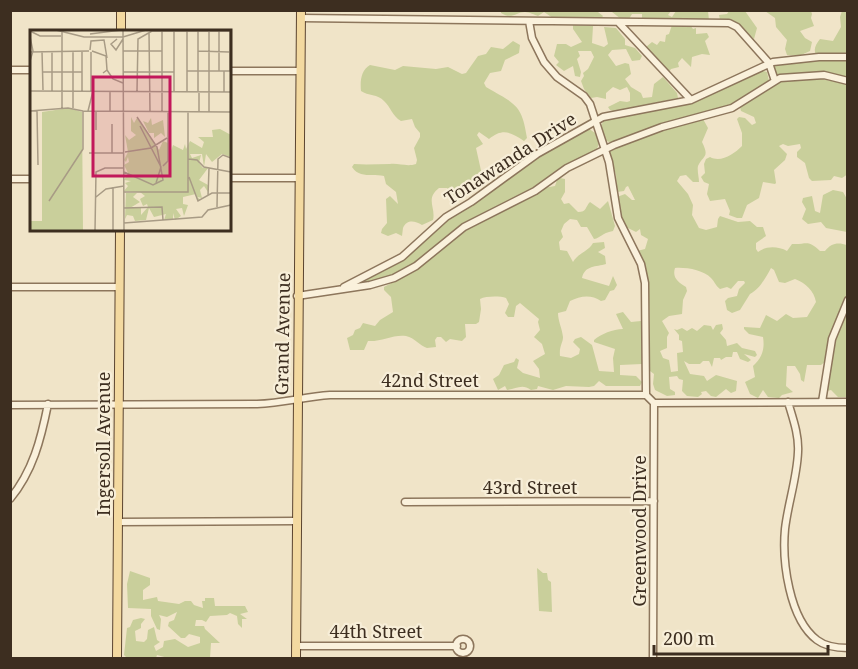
<svg xmlns="http://www.w3.org/2000/svg" width="858" height="669" font-family="'Noto Serif',serif">
<style>
.green{fill:#c9cf9b}
.lines{fill:none;stroke-linecap:round;stroke-linejoin:round}
.minor-casing{stroke:#8d765c;stroke-width:9}
.major-casing{stroke:#5b4430;stroke-width:10}
.minor{stroke:#faf1dc;stroke-width:6}
.major{stroke:#f3d9a0;stroke-width:8}
.labels{text-anchor:middle;dominant-baseline:central;stroke-width:4.5;stroke-linejoin:round;paint-order:stroke}
.street-label{font-size:18px;fill:#3d2e20;stroke:#f7eed8}
.inset-road{fill:none;stroke:#a89b85;stroke-width:1.5}
.view{fill:#c2185b;fill-opacity:0.15;stroke:#c2185b;stroke-width:3}
.inset-edge{fill:none;stroke:#3d2e20;stroke-width:3}
</style>
<rect width="100%" height="100%" fill="#f0e4c8"/>
<!-- green -->
<path class="green" d="M501,10L585,11L598,12L603,16L601,19L553,18L544,12L538,16C535,15 529,12 525,12C516,12 512,20 501,13Z
M605,11H671L668,15L672,17L676,11H708L709,20H642V14H632L629,19H621L612,12Z
M729,11H745L757,28L754,39L734,21L720,20L719,15L727,14Z
M765,11H811L812,14L811,18L814,26L800,31L805,38L812,42L810,51L799,56L787,55L785,49L787,40L776,27L775,18Z
M842,11H847V55H816C813,49 816,44 820,39L833,41L841,27L840,17Z
M573,25L593,26L592,43L604,47L608,44L604,27L616,28L625,39V45L635,48L642,56L640,60L632,61L626,49L612,50L608,55L616,66L625,63L629,64L631,74L625,79L631,87L641,93L643,98L652,97L654,84L663,77L677,93L678,98L614,111L610,110L608,107L620,101L627,102L630,101V93L627,87L620,90L613,87L606,93V99L597,97L591,98L584,89L581,81L584,76L583,73L588,69L594,57L591,51H578L580,56L577,59L581,72L580,77L575,76L573,66L564,71L556,65L559,62L554,56L557,44H566L571,47L582,42L573,29Z
M672,25H690L693,29L696,28V34L707,33L709,37L705,41L710,55L702,54L692,57L691,67L682,58L678,63L679,67L671,69L669,72L646,47L652,42L657,45L660,41L665,42L666,35L669,34Z
M513,41L520,45L519,53L505,60L501,71L490,73L484,83L486,87C515,104 522,104 527,138L524,141C510,132 503,128 489,139L479,132L477,135L483,144L476,148L484,184C480,189 475,188 470,191C466,194 467,197 462,200L455,197L447,188H439C425,199 436,207 433,220L422,225C415,221 407,219 403,228L402,236L396,233L388,236L381,233L382,229L387,223L386,199L390,196L398,204L396,192L386,184L384,176C372,173 360,179 352,167L354,164C367,165 378,164 390,164C399,163 407,167 416,164L417,160L414,148L420,137V133L415,127L412,119L401,121C392,116 391,107 384,101C378,94 368,96 361,91C360,81 361,70 370,65L395,70L403,66L436,69L448,67L462,74L466,73L478,56L486,54L491,47L503,49Z
M825,60H847V79L779,76L773,71L772,66L775,64Z
M760,70L767,72L769,81L730,106L611,143L605,140L601,126L604,120L691,103Z
M816,78L847,84L848,174L842,178L834,176L831,180L812,181L809,178L805,163L797,157V152L801,148L800,144L788,146L783,144L779,146L787,154L785,160L774,170L776,183L775,184L763,182L759,198L747,205L742,218H737L729,215L730,211L725,199L710,201L707,194L709,184L704,182L701,177L705,173L704,164L706,159L710,157C721,163 734,154 742,146V133L737,119L739,117L745,118L752,125L756,123L754,117L741,111L740,107L780,81Z
M703,119L708,128L702,142C710,158 703,155 698,166C697,170 699,178 699,182H693L686,175L680,176L677,181L688,194L693,205L692,215L699,228L706,230L717,227L718,219L720,216L738,222L750,221L757,227H763L766,236L756,243V249L758,252C765,246 778,246 787,251L792,244C807,245 807,239 820,251H825C831,243 838,242 847,245V293L832,330L826,361L821,365H807L804,382L801,380L800,374L795,366H787L786,386L793,392L782,395L779,398L768,397L763,390L758,398L750,394L745,382L755,377L753,366C762,358 765,349 763,337L749,334L744,329V327L760,328L766,315L777,321L786,314L793,318L807,317L816,302C814,291 806,283 795,279L785,283L779,282L774,270L771,268C766,277 760,289 750,294L740,310L732,313L727,310L725,301L728,298L737,296L739,289L745,283L744,281H738L731,289L727,287L720,289C715,285 715,282 711,278C704,270 685,267 675,268C672,278 678,282 686,287L687,291L683,300L682,314L669,316L662,321L669,333L667,337V348L660,351L663,358L669,360L671,372L678,371L677,353L683,352L682,341L679,340V335L674,329L677,330L682,328L687,331L692,328L697,331L704,325L711,326L713,330L716,325L722,324L723,329L720,333L726,340L727,346L737,343L742,348L755,351L757,355L755,357L744,354L751,360L748,362L740,359L737,352H733L732,357H726L721,360L720,358H714L712,367L709,361H703L700,364H689L684,361L690,374L704,376L707,381L716,375L737,381L736,391L731,393L726,389L716,397L711,396L706,391L701,392L702,394L698,397L687,396L682,391L683,380L679,379L677,376L669,377L670,389L675,392V395L667,396L655,390L653,384L654,374L650,371C649,328 654,290 637,251L645,249L648,239L641,235L640,229L636,232L624,226L617,197L625,194L632,200H635L628,186L626,187L624,191L617,192L616,175L609,151L655,132Z
M588,128L595,133L599,143L597,149L566,166L529,191L459,228L402,272L380,280L354,285L401,261L414,251L447,219L549,149Z
M560,178L565,179V192L561,199L564,204L569,203L578,212C587,212 585,207 590,202L600,209L608,201L615,226L613,231C601,233 601,238 594,239L587,227H581L577,220L570,219L564,224L561,231L563,237L559,242L560,250L567,251L573,262C578,253 588,252 593,243L604,242L605,248L598,252L605,256L606,264C596,267 585,265 582,278L609,286L613,276L617,285L614,290L610,291L605,300L601,301C591,294 580,296 570,301L566,311L558,313C558,321 562,328 563,337C563,343 559,346 560,356L571,358L579,354L580,349L573,342L575,339L581,337L592,345L599,371L614,372L613,358L615,349L594,342V340C601,334 613,329 623,329L616,314L623,312L631,322L641,321L642,364L620,365V375L636,376L642,382L640,386H606L599,381L594,386L589,387L566,386L553,390L538,386L537,389L531,390C522,383 516,389 507,390L505,386L498,390L493,379L499,375L504,365L514,362L516,358L519,360L517,368L523,373L540,378L539,369L533,361L545,354L542,344L534,337L540,330L538,322L539,319L520,303L516,306L514,317H508L505,313L509,304L506,298C500,296 486,296 480,299L481,309L479,322L476,324H465L466,337L462,341L450,339L446,342L441,337H437L435,340L436,347L427,348C419,345 415,338 406,336C394,334 381,342 368,341L364,350H350L347,338L353,335L355,330L360,328L363,323L375,326L380,320L393,312L391,297L384,290V287L418,269L468,229L519,203L544,188L555,186L557,180Z
M833,190L843,192L847,199V232L826,228L821,222L808,224L802,219L806,209L802,202L803,198L812,196L815,211L820,213L823,195Z
M847,305V397H838L831,390L827,391L835,339Z
M537,568L543,573H547L548,580L551,582L552,612L539,611Z
M130,571L150,578V585L143,590V600L157,597L158,601L179,604L185,601H191L194,605L203,608L202,601H205V598H214L215,606H245L248,612L240,614L247,619H242V628L238,624L237,616L230,613L227,615L210,616L206,622L202,620H196L195,626H204L205,629L220,643H211L210,658H168L157,655L156,658H127L124,655L127,628L130,627L133,620L141,618L145,619L141,624V628L135,631L136,641L144,642L147,639L148,630L154,627L157,640L160,642L154,646L156,651L163,647L164,641L175,639L188,647L200,643V637L189,634L185,638H181L168,626L169,622L174,620L177,612L167,617L159,615L161,619L160,630L157,629L151,616V609L128,608L127,584Z"/>
<g class="lines">
<defs>
<path id="minor" d="M301,18L729,23L737,27L769,63L775,81
M529,21L532,38L544,62L557,77L584,96L590,104L609,162L618,218L641,264L645,283L646,395
M618,22L691,100
M10,70H32
M230,71H300
M230,178H299
M10,179H32
M10,287H119
M344,287L402,257L446,217L471,202L537,154L603,117L691,100L773,62L819,57H848
M297,296L370,285L394,278L416,266L464,227L535,191L567,168L614,145L662,127L732,108L780,78L824,75L848,81
M788,402C793,419 799,435 798,452C797,478 788,503 785,529C782,561 789,619 817,640C826,647 837,648 848,648
M822,402L832,339L848,300
M10,405L257,404C283,403 304,397 330,395H646L654,403L848,402
M10,499C33,471 41,439 48,404
M405,502L654,501
M118,522L296,521
M456 646a7 7 0 1 1 14 0a7 7 0 1 1-14 0Z
M296,646H457
M653,658L654,403"/>
<path id="major" d="M121,32V10
M117,658L120,230
M296,658L301,10"/>
</defs>
<!-- minor casing -->
<use href="#minor" class="minor-casing"/>
<!-- major casing -->
<use href="#major" class="major-casing"/>
<!-- minor -->
<use href="#minor" class="minor"/>
<!-- major -->
<use href="#major" class="major"/>
</g>
<g class="labels">
<!-- street labels -->
<g class="street-label">
<text transform="translate(510 158) rotate(-33)">Tonawanda Drive</text>
<text transform="translate(282 334) rotate(-89)">Grand Avenue</text>
<text x="430" y="380">42nd Street</text>
<text transform="translate(103 444) rotate(-90)">Ingersoll Avenue</text>
<text x="530" y="487">43rd Street</text>
<text transform="translate(639 531) rotate(-90)">Greenwood Drive</text>
<text x="376" y="631">44th Street</text>
</g>
</g>
<!-- overview -->
<g transform="translate(30 30)">
<rect width="201" height="201" fill="#f0e4c8"/>
<path d="M39,78L52,82L53,201H0V191H12V82ZM101,87L104,93L107,88L129,120L133,111L138,113L139,105L141,121L143,115L153,120L155,114L156,119L160,111L172,118L174,112L168,107H183L182,100L190,99L201,105V127L192,124L182,132L176,124L174,137L172,124H160L162,128L171,125L169,133L173,138H178L169,150L178,155V162L174,156L170,160L172,168L167,167L171,170H167L166,164L153,167V174L158,175L154,186L152,178L146,179L151,186L145,190L143,183V190H134L136,184L124,187L119,178L116,190L105,191L103,186L97,185L95,189L96,163H107L103,167L110,172L100,178H111V185L118,177L117,174L113,176L110,169L115,166L110,162L94,161L98,156L95,153L101,151L94,150L98,143L94,135L99,132L98,127L96,132L94,130L98,122L95,105L99,110L106,105L101,101ZM121,88L122,95L133,90L135,107L131,103L124,108V103H119L113,91L118,93Z" fill="#c9cf9b"/>
<path class="inset-road" d="M26,0L54,7H93L116,0M93,0L94,201M0,1L10,6H31M132,1V82M144,1V61M168,1V61M189,1V41M32,2V79M119,2L120,82M179,2V82M60,4L91,0M0,7L3,21L0,31M87,9L81,14L86,20L93,9M60,20L61,11L74,10L77,28M12,21L13,60M22,21V61M43,21V78M52,21V61M62,21L76,26L77,40L73,43M93,21H132M168,21L199,22M0,22L59,21M61,22V61M77,40L83,49L93,53M157,41H201M200,41V1M12,42H52M93,42H144M0,61L201,62M107,61L108,9L122,1H201M157,61V1M80,62V81M194,62V41M0,81L38,78L53,81L201,82M7,81L8,135M58,81L63,61M66,81V100M169,82V63M82,94V123M110,96L131,137L126,153M95,122L121,118L137,108M59,123H94M158,129L167,130L174,137L201,142M133,136L138,131V82M94,142L123,155L133,150L127,117L107,87M159,147L168,171L182,163H201M94,162H158V82M178,166L179,138M66,167L76,159L94,156M19,171L53,119V81M187,177L188,129L193,125L201,128M94,178L132,177L133,190M94,193L172,187L178,180L201,175M65,201L66,142L75,138H94M83,201V157"/>
<path class="view" d="M63,47H140V146H63Z"/>
<rect width="201" height="201" class="inset-edge"/>
</g>
<!-- border -->
<rect width="858" height="669" fill="none" stroke="#3d2e20" stroke-width="24"/>
<!-- scale -->
<path d="M654 645v9h174v-9" fill="none" stroke="#3d2e20" stroke-width="3"/>
<text x="663" y="645" font-size="18" fill="#3d2e20" stroke="#f7eed8" stroke-width="4.5" paint-order="stroke">200 m</text>
</svg>
